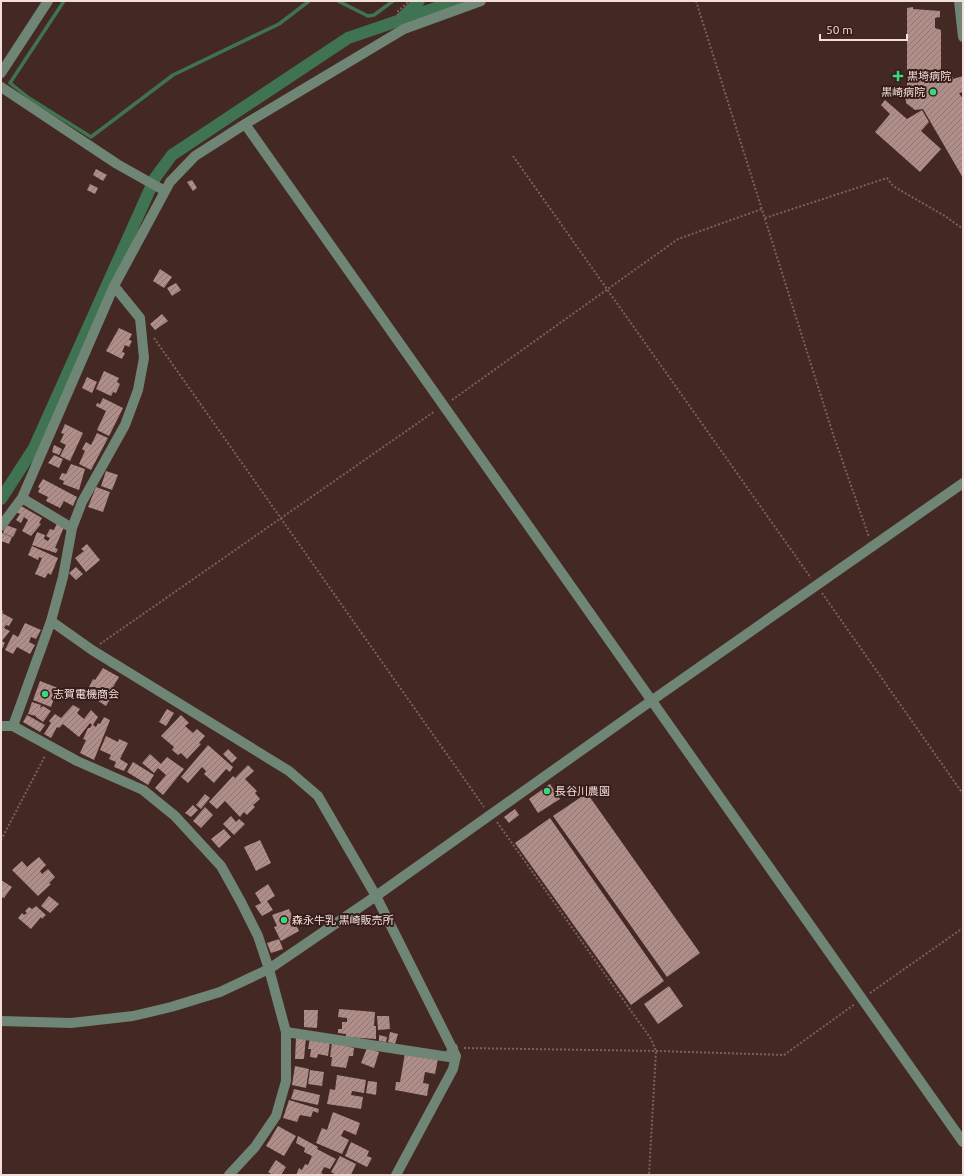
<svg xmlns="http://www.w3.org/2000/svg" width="964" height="1176" font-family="Ubuntu,'Noto Sans JP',sans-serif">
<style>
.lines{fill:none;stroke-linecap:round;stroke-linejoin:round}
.stream{stroke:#3f7351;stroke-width:3.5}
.canal{stroke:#3f7351;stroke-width:12}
.building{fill:url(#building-hatch)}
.path{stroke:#7a615e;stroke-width:2;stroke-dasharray:2 2;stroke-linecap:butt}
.minor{stroke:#6f8575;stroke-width:10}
.poi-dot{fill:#39d87f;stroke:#381e1a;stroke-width:1.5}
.labels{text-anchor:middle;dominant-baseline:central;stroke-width:4;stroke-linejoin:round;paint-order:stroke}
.poi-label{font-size:11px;fill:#f2dfdc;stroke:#381e1a;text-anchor:start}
</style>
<defs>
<pattern id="building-hatch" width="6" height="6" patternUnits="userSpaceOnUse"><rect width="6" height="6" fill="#af8d88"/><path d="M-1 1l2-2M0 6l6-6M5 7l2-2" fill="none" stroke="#907773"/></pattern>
</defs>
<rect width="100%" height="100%" fill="#432824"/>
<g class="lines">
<!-- stream -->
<path class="stream" d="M64,1L10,83L29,98L91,137L173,75L279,24L309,1
M338,1L368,16L374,15L393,1"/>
<!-- canal -->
<path class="canal" d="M402,18L419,1
M1,499L34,448L155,178L172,155L348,38L456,1"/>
</g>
<!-- building -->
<path class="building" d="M913,7V9L940,11V17L935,18V28L941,30V78L952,75L953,79L963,76V92L959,93L963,99V178L923,109L915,110L906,103L905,93L907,88V8Z
M885,100L907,119L922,110L929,122L921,131L941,149L920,172L875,132L890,114L881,105Z
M96,169L107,175L103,181L93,175Z
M192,180L197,188L193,191L187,182Z
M90,184L98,188L95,194L87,190Z
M160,269L172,277L164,288L153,281Z
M176,283L181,290L172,296L167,288Z
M162,314L168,321L155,330L150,324Z
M119,328L132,334L129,340L132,341L129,347L125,345L122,352L125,353L122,359L106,351Z
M104,371L119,378L117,382L120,384L116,393L113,392L111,396L96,389Z
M87,377L97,382L92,393L82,388Z
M103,398L123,408L109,436L97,430L106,411L96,406L97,403L100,404Z
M65,424L83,433L70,461L60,456L66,445L60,442L64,434L61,433Z
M97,433L108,438L91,470L79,464L85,451L82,449L86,442L91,445Z
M54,445L62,449L59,455L52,452Z
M54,455L63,459L59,468L48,463Z
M71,464L85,469L79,490L63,484L64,481L59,479L62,473L66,474Z
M106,471L118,475L112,490L101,486Z
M43,479L77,497L73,506L64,501L60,508L46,501L48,497L38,492L40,488L38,487Z
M96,487L110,492L103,512L88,507Z
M21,506L42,518L39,523L41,524L31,536L22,531L28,520L24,517L21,523L16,520L20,514L16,512Z
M57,523L64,527L55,548L58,549L56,553L32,545L37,532L45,535L44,539L48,541L50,538L46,536L50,529L54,530Z
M6,525L17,529L13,537L3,533Z
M2,533L12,537L9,544L1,541Z
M87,544L100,560L86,572L75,558L84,551L81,549Z
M32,546L58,558L51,575L48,573L45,578L35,574L42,558L39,557L38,560L28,555Z
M76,567L83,574L76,580L69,573Z
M1,610L3,611L2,613L13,619L9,626L6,625L4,628L10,631L2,641L5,643L1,651Z
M25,623L41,630L36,639L31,637L29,642L35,645L30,654L17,647L13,654L5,650L13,634L18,637Z
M103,668L119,677L113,687L116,689L106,706L86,693L93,679L95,680Z
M40,681L58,688L51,707L33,700Z
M32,702L41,705L40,708L43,706L51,711L43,722L36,717V716L28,714Z
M73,705L80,709L77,713L84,719L91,710L98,717L93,725L96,727L98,723L100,724L104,717L110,720L94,760L80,753L86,740L83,739L88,728H90L92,725L90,723L79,737L63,724L59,728L57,727L51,738L44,734L51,723L49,721L55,714L61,718Z
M167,709L174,713L166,726L159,722Z
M27,715L45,725L40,732L23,722Z
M181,715L189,723L185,726L193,733L197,729L205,736L199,743L201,744L187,759L181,753L178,755L172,750L174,747L161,736Z
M106,736L118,742L119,739L128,743L120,759L128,764L124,771L114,767L116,762L109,759L111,755L100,750Z
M208,745L233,767L230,772L226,769L214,783L204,774L206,771L202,767L188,783L181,777Z
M228,749L237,758L232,763L223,754Z
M150,754L161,764L167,757L184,769L163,795L155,788L166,775L158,768L154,773L142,763Z
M133,762L154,775L148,785L127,772Z
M248,765L254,771L245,779L257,791L255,793L260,799L253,805L255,807L247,815L244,812L240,817L225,801L217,809L209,802L233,776L235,778Z
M550,784L560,799L538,813L529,799Z
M587,793L700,953L667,977L553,816Z
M205,794L210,798L201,809L196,805Z
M193,805L198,810L191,817L185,813Z
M205,807L213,815L201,828L193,821Z
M515,809L519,815L509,823L504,817Z
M231,816L236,822L239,819L245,824L234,835L223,824Z
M550,818L664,981L631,1005L515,843Z
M224,829L231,837L219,848L211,839Z
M260,840L271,863L256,871L244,847Z
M39,857L46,865L40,871L42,874L48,869L55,877L49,883L51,884L38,896L12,870L22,861L27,867Z
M1,880L12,887L4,898L1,897Z
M268,884L275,896L267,901L273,910L262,916L255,906L261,903L255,893Z
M49,896L59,904L50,913L41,906Z
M36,906L46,915L42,919L41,917L31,929L18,918L22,913L24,915L27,913L25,911L29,907L32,909Z
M289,909L299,931L281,941L274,927L277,926L272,915Z
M279,939L283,949L271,953L267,943Z
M669,986L683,1006L658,1024L644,1004Z
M339,1009L375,1012L374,1026H376V1039L346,1037V1034L338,1033V1029H342V1022H347V1018L338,1017Z
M304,1010H318L317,1028L304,1027Z
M377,1016H389L390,1029L378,1030Z
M390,1032L398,1034L395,1044L388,1042Z
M379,1035L387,1037L386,1042L379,1041Z
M296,1037H306L304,1059H295Z
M310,1038L330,1042L328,1056L318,1054L317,1058L310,1057L311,1049H308Z
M332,1042L354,1048L353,1056H349L346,1068L331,1066L332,1057H330Z
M367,1048L379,1052L374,1068L361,1063Z
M405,1053L438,1059L435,1074L425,1072L423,1083L429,1084L427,1096L395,1090L396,1082H400Z
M295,1066L309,1069L306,1088L292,1085Z
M310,1070L324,1072L322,1086L308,1084Z
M337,1075L366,1080L364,1093L352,1091L351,1095L363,1097L361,1109L327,1104L330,1089L335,1090Z
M368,1081L377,1082L376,1095L366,1093Z
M294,1089L320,1095L318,1105L291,1099Z
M289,1100L319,1109L318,1113L313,1111L311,1117L300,1115L297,1122L283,1118Z
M333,1112L360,1123L356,1135L344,1130L341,1136L349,1140L342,1154L316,1143L322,1128L327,1130Z
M278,1126L296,1136L284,1156L266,1146Z
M298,1136L318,1147L317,1149L336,1159L330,1169L324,1167L321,1173L325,1175H296L299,1168L302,1170L305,1164L308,1165L312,1156L304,1152L305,1148L296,1143Z
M351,1142L369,1151L367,1156L372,1158L367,1167L345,1156Z
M340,1156L356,1164L351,1175H336L331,1172Z
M276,1160L286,1167L281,1175H273L268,1172Z"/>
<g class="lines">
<!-- path -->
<path class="path" d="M696,1L833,434L869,537
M400,19L397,12L409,1
M513,156L811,578
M765,218L887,178L893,186L945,216L963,229
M154,338L484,807
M452,400L678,239L762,209
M822,593L963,794
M100,644L435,411
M497,822L651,1039L656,1051L649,1175
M1,840L45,756
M870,993L963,928
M464,1048L656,1051L784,1055L855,1004"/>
<!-- minor -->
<path class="minor" d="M959,1L963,37
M1,73L48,1
M1,87L117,164L165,191
M245,124L963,1142
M22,498L72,528
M1,526L22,498L114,286L170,182L195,156L245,124L404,29L481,1
M51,621L92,650L289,771L318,796L376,896L456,1056L453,1069L396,1175
M1,726H13L77,761L143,790L175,816L221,866L241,902L258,936L269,969L286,1032V1081L276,1116L255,1147L229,1175
M13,726L51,621L63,577L72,528L82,502L125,425L138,390L144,358L140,318L114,286
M1,1021L71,1023L133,1016L171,1007L220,992L269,969L376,896L651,701L963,483
M286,1032L449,1057L453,1048"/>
</g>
<!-- markers -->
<g class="poi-dot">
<path d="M896 70h4v4h4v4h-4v4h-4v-4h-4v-4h4z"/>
<circle cx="933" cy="92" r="4"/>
<circle cx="45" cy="694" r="4"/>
<circle cx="547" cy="791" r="4"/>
<circle cx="284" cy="920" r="4"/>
</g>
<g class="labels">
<!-- poi labels -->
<g class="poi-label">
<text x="907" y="76">黒埼病院</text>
<text x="925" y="92" text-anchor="end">黒崎病院</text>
<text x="53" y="694">志賀電機商会</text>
<text x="555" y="791">長谷川農園</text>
<text x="292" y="920">森永牛乳 黒崎販売所</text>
</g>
</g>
<!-- border -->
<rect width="964" height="1176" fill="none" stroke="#f2dfdc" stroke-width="4"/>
<!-- scale -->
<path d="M820 34v6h87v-6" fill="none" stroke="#f2dfdc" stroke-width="2"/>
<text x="826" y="34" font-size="12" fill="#f2dfdc" stroke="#381e1a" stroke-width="3" paint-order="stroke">50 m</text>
</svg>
